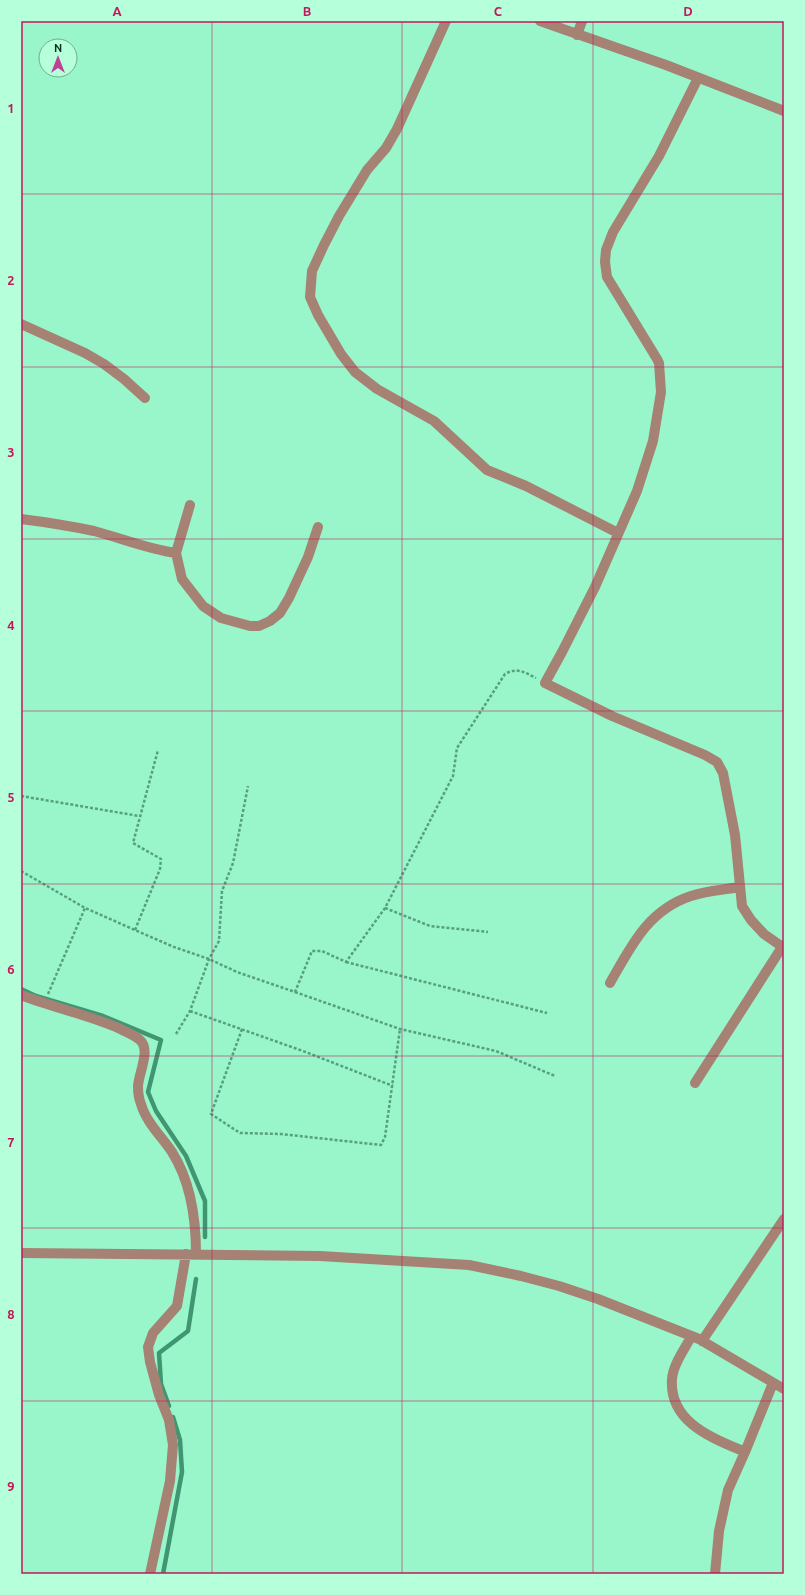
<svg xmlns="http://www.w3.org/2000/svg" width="805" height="1595" font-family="Ubuntu,sans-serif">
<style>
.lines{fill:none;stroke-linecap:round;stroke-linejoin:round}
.stream{stroke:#419672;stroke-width:4.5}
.path{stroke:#589f7f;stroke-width:2.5;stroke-dasharray:3 2;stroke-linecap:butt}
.minor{stroke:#a58273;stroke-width:10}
.grid{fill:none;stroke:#c2185b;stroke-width:1;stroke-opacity:0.55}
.neatline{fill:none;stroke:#c2185b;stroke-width:1.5}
.grid-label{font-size:13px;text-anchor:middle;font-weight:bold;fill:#c2185b}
</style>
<rect width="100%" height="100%" fill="#98f6ca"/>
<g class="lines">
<!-- stream -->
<path class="stream" d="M21,989L36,996L103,1016L161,1040L148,1092L156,1111L186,1156L205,1201V1237
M169,1406L161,1384L159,1353L188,1331L196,1279
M163,1574L182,1472L180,1440L173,1417"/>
<!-- path -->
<path class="path" d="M21,796L139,816
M21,871L85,908L135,930L174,947L209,959L237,972L295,992L312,951H322L346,962L385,908L453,776L457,748L505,674C517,667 524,672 536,678
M385,908L430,926L488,932
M135,930L160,869L161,859L133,843L158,750
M346,962L547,1013
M295,992L400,1029L496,1051L555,1076
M48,994L85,908
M190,1011L303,1051L393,1086
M242,1029L211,1114L240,1133L281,1134L381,1145L385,1137L400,1029
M176,1034L190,1011L209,959L219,941L222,891L233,863L248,786"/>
<!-- minor -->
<path class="minor" d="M446,21L397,129L386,148L367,170L339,216L324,245L312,271L310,297L318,315L341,354L355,372L377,389L434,421L487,470L526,486L618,533
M540,21L666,65L784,111
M577,35L582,21
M698,78L659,156L613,232L606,250L605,262L607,277L657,359L659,363L661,392L653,441L637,491L595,587L562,652L545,683L612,716L705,755L717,762L723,773L735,835L742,906L751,920L764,934L784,948
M21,324L85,353L104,364L124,379L145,398
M190,505L176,553L182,579L203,606L221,618L250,626H259L270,621L280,613L289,598L308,557L318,527
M21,519C45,522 70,526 94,531C121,538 148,549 176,553
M610,983C631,946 648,910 691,896C706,891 723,890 739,887
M21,995C52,1007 85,1014 116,1027C124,1031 133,1034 140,1040C151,1050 139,1072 138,1086C138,1091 139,1099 141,1104C146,1122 162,1137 172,1152C191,1182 196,1219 196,1254
M695,1083L782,947
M21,1253L320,1256L469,1265L521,1276L559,1286L598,1299L699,1339L784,1389
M691,1337C684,1350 673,1365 672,1379C669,1423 713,1438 745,1452
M702,1341L784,1219
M150,1574L170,1481L173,1445L169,1420L159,1395L150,1362L148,1347L153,1333L177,1306L186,1254
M715,1574L719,1531L728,1490L745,1452L773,1383"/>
</g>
<!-- grid -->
<path class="grid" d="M212,21V1574M402,21V1574M593,21V1574M21,194H784M21,367H784M21,539H784M21,711H784M21,884H784M21,1056H784M21,1228H784M21,1401H784"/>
<!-- border -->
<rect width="805" height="1595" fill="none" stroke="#b6ffdb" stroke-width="44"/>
<!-- north arrow -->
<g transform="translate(58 58)"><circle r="19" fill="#b6ffdb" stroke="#70ad91"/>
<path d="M0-3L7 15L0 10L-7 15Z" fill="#bc4294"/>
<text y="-6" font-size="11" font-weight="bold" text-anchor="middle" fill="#073121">N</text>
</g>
<rect x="22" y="22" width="761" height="1551" class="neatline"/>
<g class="grid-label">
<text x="117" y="16">A</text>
<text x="307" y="16">B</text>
<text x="498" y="16">C</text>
<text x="688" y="16">D</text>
<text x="11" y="113">1</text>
<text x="11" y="285">2</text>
<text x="11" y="457">3</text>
<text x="11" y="630">4</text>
<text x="11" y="802">5</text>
<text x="11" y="974">6</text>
<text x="11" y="1147">7</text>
<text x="11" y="1319">8</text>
<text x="11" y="1491">9</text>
</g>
</svg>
